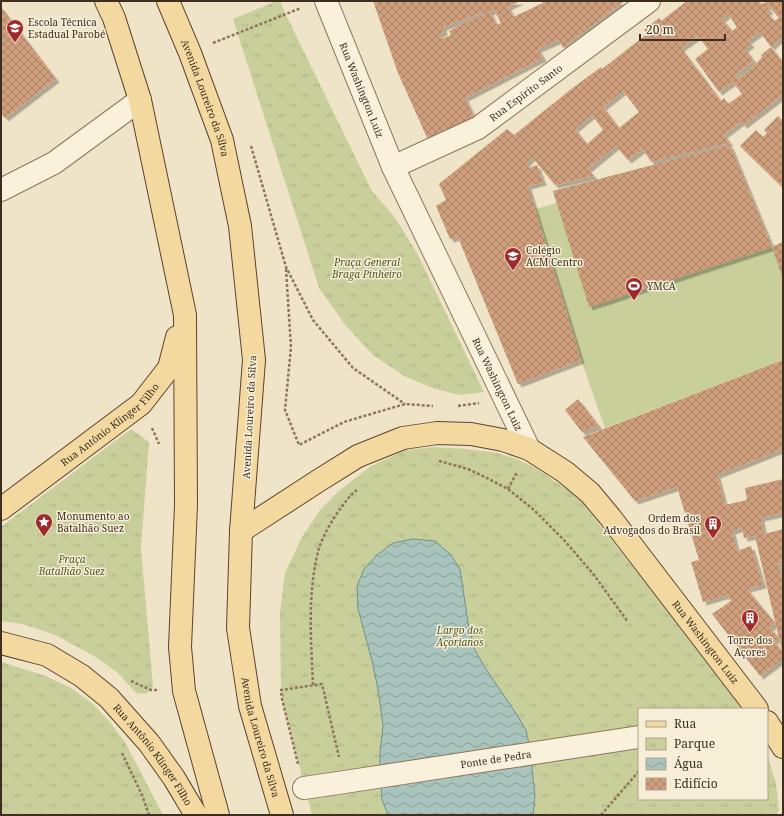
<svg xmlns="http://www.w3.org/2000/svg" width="784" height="816" font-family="'Noto Serif',serif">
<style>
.park{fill:url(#park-tufts)}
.pitch{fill:#c9cf9b}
.water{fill:url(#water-waves);stroke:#6f938a}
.building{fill:url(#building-cross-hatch);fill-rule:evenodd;filter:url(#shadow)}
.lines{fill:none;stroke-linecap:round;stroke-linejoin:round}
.minor-casing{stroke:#8d765c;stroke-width:24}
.major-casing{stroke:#5b4430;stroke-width:24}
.path{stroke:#8d765c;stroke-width:2.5;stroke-dasharray:3 2;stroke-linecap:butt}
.minor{stroke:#faf1dc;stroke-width:22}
.major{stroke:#f3d9a0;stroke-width:22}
.labels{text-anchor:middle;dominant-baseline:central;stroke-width:3;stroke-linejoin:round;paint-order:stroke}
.poi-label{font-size:10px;fill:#3d2e20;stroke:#f7eed8;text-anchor:start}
.street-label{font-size:10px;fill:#3d2e20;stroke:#f7eed8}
.park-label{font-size:10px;font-style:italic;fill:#4d5a26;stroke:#f7eed8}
</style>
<defs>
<pattern id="park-tufts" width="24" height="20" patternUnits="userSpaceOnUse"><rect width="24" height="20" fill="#c9cf9b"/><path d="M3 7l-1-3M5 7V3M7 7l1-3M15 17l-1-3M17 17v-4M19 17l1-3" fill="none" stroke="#aeb285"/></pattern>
<pattern id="water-waves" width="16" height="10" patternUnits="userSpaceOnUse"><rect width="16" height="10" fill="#a9c4bc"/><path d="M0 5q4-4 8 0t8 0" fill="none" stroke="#8ba098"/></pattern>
<pattern id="building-cross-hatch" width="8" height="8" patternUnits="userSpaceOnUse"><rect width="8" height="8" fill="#cf9f7d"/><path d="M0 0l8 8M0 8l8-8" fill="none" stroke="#a98266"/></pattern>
<filter id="shadow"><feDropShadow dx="3.5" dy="3.5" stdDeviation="0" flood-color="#0004"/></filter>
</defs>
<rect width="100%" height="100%" fill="#f0e4c8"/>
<!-- park -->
<path class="park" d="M277,1H280L286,15L372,191L396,219L417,253L484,392L460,395L435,389L404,376L373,355L346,326L319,288L233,19Z
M131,429L149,442L141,548L153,686L149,692L145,694L136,693L117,672L94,656L55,635L23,624L1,621V527Z
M434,447L466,449L497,453L517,459L537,469L577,496L661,603L742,709H639V799H767V755L776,783L779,810L776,815H312L282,699L281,690L280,613L285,573L302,537L320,510L340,490L371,466L406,450Z
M1,662L46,676L71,688L92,703L110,722L125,742L163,815H1Z"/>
<!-- pitch -->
<path class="pitch" d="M730,145L772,247L783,242V360L605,428L581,360L518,384L458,237L450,239L436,206L482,177L522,168L536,209L556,203L553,191Z"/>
<!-- water -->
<path class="water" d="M413,539L435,541L451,555L460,569L469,629L475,650L484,666L517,715L526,730L530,749L535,796L533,815H388L382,800L380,771V752L383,726L381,710L377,684L372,661L358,609L357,586L364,569L377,555L393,543Z"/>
<!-- building -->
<path class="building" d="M373,1H520L508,7L513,17L543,3L542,1H624L563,48L559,40L538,49L543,58L465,98L474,117L428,140L398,73ZM494,10L501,23L496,25L490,12ZM484,12L485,15L467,21L449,31L451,35L441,39L439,34L444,32L443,27Z
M687,1H759L761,4L762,3L763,4L766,2V1H783V36L771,47L760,32L748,41L751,44L745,49L754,61L735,75L738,79L756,64L762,57L761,55L771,47L783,63V95L744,125L741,122L724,135L730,143L651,162L643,149L628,160L616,146L588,169L594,176L555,185L532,157L526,164L529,168L537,165L543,182L528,186L581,360L518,384L458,237L450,239L436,206L446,200L439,184L507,129L514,135L570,90L601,67L602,69L647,34L644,30L659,18L661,21ZM769,6L779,18L774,21L767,12L770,11L767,7ZM728,14L737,27L732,31L722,19ZM698,36L708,49L695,59L719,92L733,82L742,94L728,104L724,98L721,101L681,48ZM623,91L639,112L619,128L603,107ZM592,115L603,130L587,144L575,129Z
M1,7L56,79L5,118L1,113Z
M778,116L783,121V182L780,185L740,146L756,130L763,137L767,133L764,130Z
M730,145L772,247L589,307L553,191Z
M783,242V279L772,247Z
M783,360V449L717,475L725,505L747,500L745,488L783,479V513L761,518L764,534L783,529V562L778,563L783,585V659L760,676L712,614L731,601L727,595L703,602L691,562L699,560L677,487L635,501L583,437ZM742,528L744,538L755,536L782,651L774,641L779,638L770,628L775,623L747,589L763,585L751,546L737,551L732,531Z
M578,399L599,426L582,432L565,410Z"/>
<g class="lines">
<defs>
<g id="minor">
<path id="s1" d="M326,1L393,167L529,449"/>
<path id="s2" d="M393,167L478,128L649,1"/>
<path d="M1,190L54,163L140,100"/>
<path id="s3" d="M304,788L338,783L639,737"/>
</g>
<g id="major">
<path d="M106,1L114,18L140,100L185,315L186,505L180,647L184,691L218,815"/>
<path id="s4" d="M168,1L190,53L222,140L240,226L254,360L241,531L238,628L250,706L282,815"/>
<path id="s5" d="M1,509L141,404L169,368L177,337"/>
<path id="s6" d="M241,531L318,481L358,456L403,438L437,433L471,434L503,440L529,449L565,472L590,493L610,517L757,709"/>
<path id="s7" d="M1,643L47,655L82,676L109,698L149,743L174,778L196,815"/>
<path d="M767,722L783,747"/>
</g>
</defs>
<!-- minor casing -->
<use href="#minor" class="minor-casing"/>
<!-- major casing -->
<use href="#major" class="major-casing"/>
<!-- path -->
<path class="path" d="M213,43L301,8
M251,146L286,267L313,320L353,368L405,404
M286,269L291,347L285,410L299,445L344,422L405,404L433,406
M458,406L479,403
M152,428L159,444
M439,461L468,469L487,478L508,489L534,510L564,540L594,575L628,622
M508,489L517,472
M131,681L151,690H158
M313,685C311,640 307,593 319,548C323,536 333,518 341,508C346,501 350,495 357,490
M122,753L142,795L149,815
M298,764L282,699L281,690L322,684L339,757
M601,815L639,771"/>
<!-- minor -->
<use href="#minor" class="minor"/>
<!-- major -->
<use href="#major" class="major"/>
</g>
<!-- icons -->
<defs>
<symbol id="university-pin" viewBox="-11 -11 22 30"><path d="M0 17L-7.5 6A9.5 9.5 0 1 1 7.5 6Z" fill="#9e2a2b" stroke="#f7eed8"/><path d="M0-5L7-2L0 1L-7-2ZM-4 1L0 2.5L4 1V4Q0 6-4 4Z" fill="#fff"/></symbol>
<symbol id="school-pin" viewBox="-11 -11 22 30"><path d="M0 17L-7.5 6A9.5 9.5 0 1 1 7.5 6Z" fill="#9e2a2b" stroke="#f7eed8"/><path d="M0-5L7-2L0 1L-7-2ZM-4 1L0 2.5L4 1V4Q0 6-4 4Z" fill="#fff"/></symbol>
<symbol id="stadium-pin" viewBox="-11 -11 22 30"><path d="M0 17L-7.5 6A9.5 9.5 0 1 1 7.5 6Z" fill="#9e2a2b" stroke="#f7eed8"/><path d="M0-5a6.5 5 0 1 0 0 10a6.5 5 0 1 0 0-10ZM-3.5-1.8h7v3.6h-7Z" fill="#fff"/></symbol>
<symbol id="sight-pin" viewBox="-11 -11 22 30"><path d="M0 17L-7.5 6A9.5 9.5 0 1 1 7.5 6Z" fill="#9e2a2b" stroke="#f7eed8"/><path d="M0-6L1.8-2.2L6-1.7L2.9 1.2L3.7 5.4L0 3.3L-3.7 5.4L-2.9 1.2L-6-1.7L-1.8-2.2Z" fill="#fff"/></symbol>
<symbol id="building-pin" viewBox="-11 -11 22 30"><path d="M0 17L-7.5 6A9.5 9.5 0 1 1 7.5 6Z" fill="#9e2a2b" stroke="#f7eed8"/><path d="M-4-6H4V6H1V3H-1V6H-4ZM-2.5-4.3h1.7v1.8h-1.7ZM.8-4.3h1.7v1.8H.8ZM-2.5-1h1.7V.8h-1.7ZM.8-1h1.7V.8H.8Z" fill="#fff"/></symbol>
</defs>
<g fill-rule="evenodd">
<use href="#university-pin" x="5" y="18" width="20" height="27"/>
<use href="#school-pin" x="503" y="246" width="20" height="27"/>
<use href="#stadium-pin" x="624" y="276" width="20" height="27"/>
<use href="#sight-pin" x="34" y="512" width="20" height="27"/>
<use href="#building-pin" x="703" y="514" width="20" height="27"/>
<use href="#building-pin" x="740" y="608" width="20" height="27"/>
</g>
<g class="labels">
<!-- poi labels -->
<g class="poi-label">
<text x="28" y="22">Escola Técnica<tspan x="28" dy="12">Estadual Parobé</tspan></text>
<text x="526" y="250">Colégio<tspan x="526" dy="12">ACM Centro</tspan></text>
<text x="647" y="286">YMCA</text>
<text x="57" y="516">Monumento ao<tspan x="57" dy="12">Batalhão Suez</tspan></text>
<text x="700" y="518" text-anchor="end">Ordem dos<tspan x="700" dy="12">Advogados do Brasil</tspan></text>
<text x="750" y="640" text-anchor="middle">Torre dos<tspan x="750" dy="12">Açores</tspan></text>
</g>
<!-- street labels -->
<g class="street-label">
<text stroke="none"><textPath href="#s1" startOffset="96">Rua Washington Luiz</textPath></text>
<text stroke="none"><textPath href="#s2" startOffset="153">Rua Espírito Santo</textPath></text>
<text stroke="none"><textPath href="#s4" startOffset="104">Avenida Loureiro da Silva</textPath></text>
<text stroke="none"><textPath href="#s1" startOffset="420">Rua Washington Luiz</textPath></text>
<text transform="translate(249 417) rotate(-87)">Avenida Loureiro da Silva</text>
<text stroke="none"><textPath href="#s5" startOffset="138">Rua Antônio Klinger Filho</textPath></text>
<text stroke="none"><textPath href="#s6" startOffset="580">Rua Washington Luiz</textPath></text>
<text stroke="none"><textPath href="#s4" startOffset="752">Avenida Loureiro da Silva</textPath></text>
<text stroke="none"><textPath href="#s7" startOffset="195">Rua Antônio Klinger Filho</textPath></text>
<text stroke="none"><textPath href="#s3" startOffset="194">Ponte de Pedra</textPath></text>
</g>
<!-- park labels -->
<g class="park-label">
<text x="367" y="262">Praça General<tspan x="367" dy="12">Braga Pinheiro</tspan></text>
<text x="72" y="559">Praça<tspan x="72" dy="12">Batalhão Suez</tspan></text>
<text x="460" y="630">Largo dos<tspan x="460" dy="12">Açorianos</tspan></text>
</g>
</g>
<!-- border -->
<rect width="784" height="816" fill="none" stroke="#3d2e20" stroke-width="4"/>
<!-- legend -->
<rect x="638" y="708" width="130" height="92" fill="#f7eed8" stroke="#ada18e"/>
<rect x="646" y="721" width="20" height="6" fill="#f3d9a0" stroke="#ada18e"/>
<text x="674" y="728" font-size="12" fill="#3d2e20">Rua</text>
<rect x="646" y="738" width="20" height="12" fill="url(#park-tufts)" stroke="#ada18e"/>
<text x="674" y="748" font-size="12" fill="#3d2e20">Parque</text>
<rect x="646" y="758" width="20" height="12" fill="url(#water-waves)" stroke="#ada18e"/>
<text x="674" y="768" font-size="12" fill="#3d2e20">Água</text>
<rect x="646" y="778" width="20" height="12" fill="url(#building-cross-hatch)" stroke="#ada18e"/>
<text x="674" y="788" font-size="12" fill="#3d2e20">Edifício</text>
<!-- scale -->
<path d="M640 34v6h85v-6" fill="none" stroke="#3d2e20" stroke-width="2"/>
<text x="646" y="34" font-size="12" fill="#3d2e20" stroke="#f7eed8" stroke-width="3" paint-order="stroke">20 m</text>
</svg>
